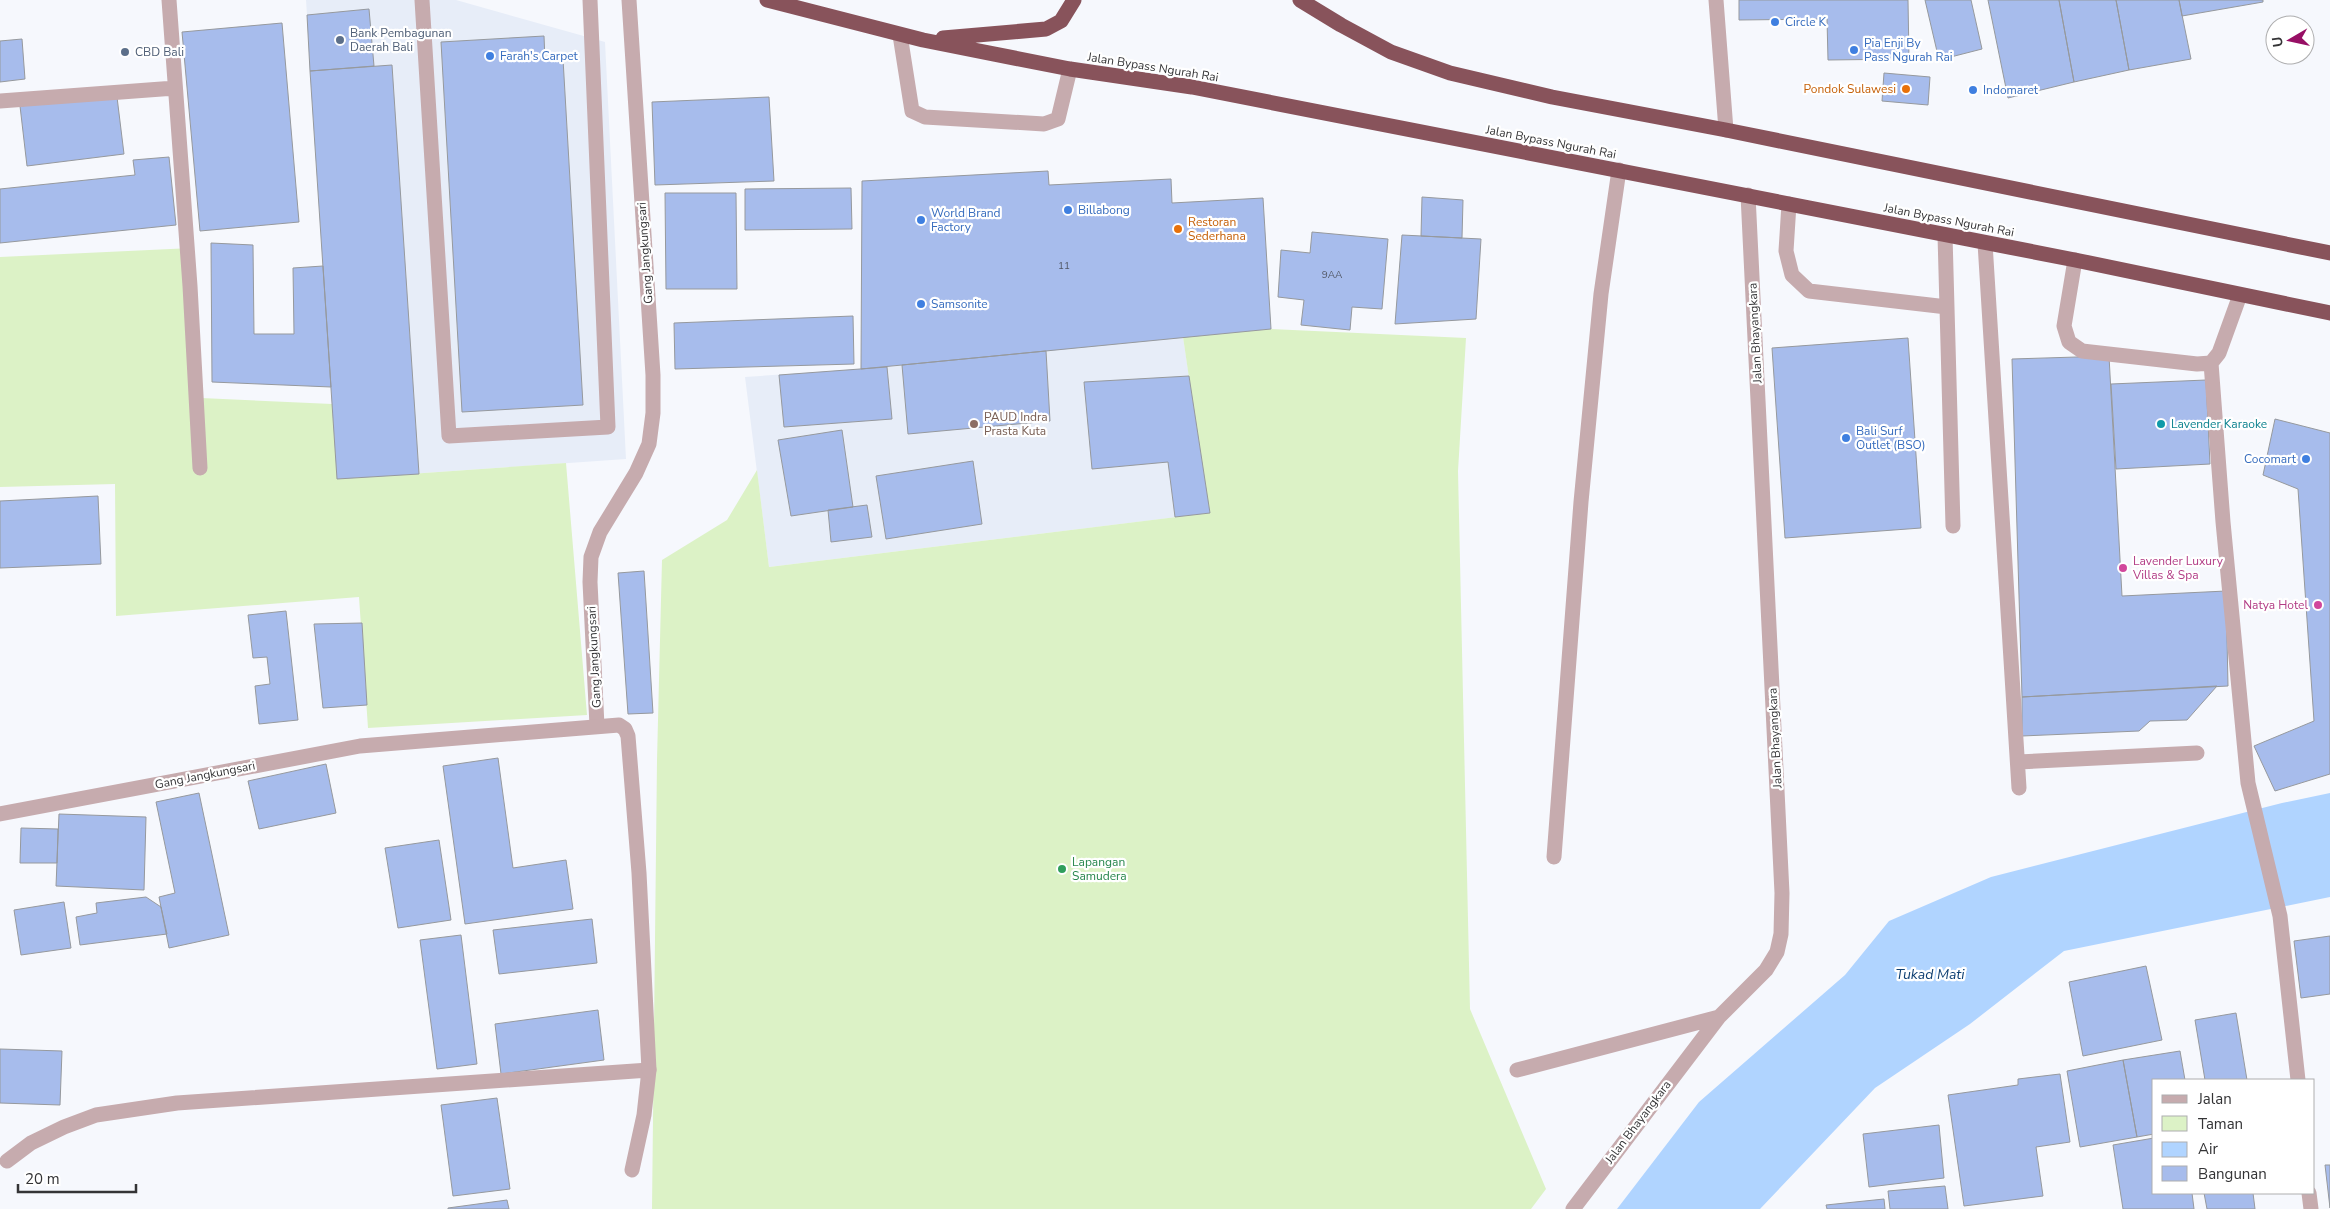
<svg xmlns="http://www.w3.org/2000/svg" width="2330" height="1209" font-family="'Nunito Sans',sans-serif">
<style>
.built{fill:#e7edf8}
.green{fill:#dcf2c6}
.water{fill:#b0d4ff}
.building{fill:#a7bcec;stroke:#96999d}
.lines{fill:none;stroke-linecap:round;stroke-linejoin:round}
.lane{stroke:#c6abae;stroke-width:15}
.street{stroke:#c6abae;stroke-width:15}
.highway{stroke:#88535b;stroke-width:15}
.shop-dot{fill:#3f7fe0;stroke:#fff;stroke-width:2}
.service-dot{fill:#5c6f8a;stroke:#fff;stroke-width:2}
.food-dot{fill:#e8710a;stroke:#fff;stroke-width:2}
.education-dot{fill:#8d6e63;stroke:#fff;stroke-width:2}
.culture-dot{fill:#0f9aa8;stroke:#fff;stroke-width:2}
.hotel-dot{fill:#d1479c;stroke:#fff;stroke-width:2}
.leisure-dot{fill:#2e9e5b;stroke:#fff;stroke-width:2}
.labels{text-anchor:middle;dominant-baseline:central;stroke-width:4.5;stroke-linejoin:round;paint-order:stroke}
.number-label{font-size:10px;fill:#515664}
.shop-label{font-size:12px;fill:#366cbe;stroke:#fff;text-anchor:start}
.service-label{font-size:12px;fill:#4e5e75;stroke:#fff;text-anchor:start}
.street-label{font-size:12px;fill:#343436;stroke:#fff}
.food-label{font-size:12px;fill:#c56008;stroke:#fff;text-anchor:end}
.education-label{font-size:12px;fill:#785e54;stroke:#fff;text-anchor:start}
.culture-label{font-size:12px;fill:#0d838f;stroke:#fff;text-anchor:start}
.hotel-label{font-size:12px;fill:#b23c85;stroke:#fff;text-anchor:start}
.leisure-label{font-size:12px;fill:#27864d;stroke:#fff;text-anchor:start}
.water-label{font-size:14px;font-style:italic;fill:#0e3f72;stroke:#fff}
</style>
<rect width="100%" height="100%" fill="#f6f8fd"/>
<!-- built -->
<path class="built" d="M306,0H456L605,42L626,459L337,479Z
M1183,337L1210,513L769,567L745,377L887,367Z"/>
<!-- green -->
<path class="green" d="M192,248L201,398L332,404L338,479L566,463L587,715L368,728L359,597L116,616L115,484L0,487V257Z
M1271,329L1466,338L1458,471L1470,1009L1546,1189L1531,1209H652L657,760L662,560L727,520L757,470L769,567L1209,513L1183,337Z"/>
<!-- water -->
<path class="water" d="M2330,793V897L2064,951L1970,1024L1875,1088L1760,1209H1617L1699,1102L1845,975L1889,921L1991,877L2282,803Z"/>
<!-- building -->
<path class="building" d="M1739,0H1908L1909,59L1828,60L1827,19L1739,20Z
M1925,0H1971L1982,49L1939,60Z
M1988,0H2059L2074,82L2008,98Z
M2059,0H2116L2129,70L2074,82Z
M2116,0H2179L2191,59L2129,70Z
M2179,0H2263V2L2182,16Z
M369,9L374,66L310,71L307,15Z
M282,23L299,222L200,231L182,32Z
M544,36L545,60L563,59L583,405L462,412L441,42Z
M22,39L25,79L0,82V41Z
M392,65L419,474L337,479L310,71Z
M1884,73L1930,77L1928,105L1882,101Z
M117,97L124,154L27,166L20,106Z
M769,97L774,181L655,185L652,102Z
M169,157L176,225L0,243V189L135,175L133,160Z
M1048,171L1049,185L1171,179L1172,203L1263,198L1271,329L861,369L862,181Z
M851,188L852,229L745,230V189Z
M665,193H736L737,289H666Z
M1422,197L1463,200L1462,238L1421,236Z
M1312,232L1388,239L1382,309L1352,307L1350,330L1301,325L1304,300L1278,297L1281,250L1310,253Z
M1402,235L1481,239L1476,319L1395,324Z
M211,243L253,245L254,334H294L293,268L323,266L331,387L212,382Z
M853,316L854,364L675,369L674,323Z
M1908,338L1921,528L1785,538L1772,348Z
M1046,351L1050,421L908,434L902,365Z
M2109,356L2122,596L2226,591L2228,686L2022,697L2012,359Z
M887,367L892,419L784,427L779,375Z
M1189,376L1210,513L1175,517L1168,462L1092,469L1084,382Z
M2206,380L2210,464L2116,469L2111,384Z
M2275,419L2330,433V774L2275,791L2254,746L2314,721L2298,489L2263,475Z
M842,430L853,507L791,516L778,440Z
M973,461L982,524L886,539L876,476Z
M98,496L101,564L0,568V501Z
M867,505L872,537L831,542L828,510Z
M644,571L653,713L628,714L618,573Z
M286,611L298,720L259,724L255,686L270,684L267,657L253,658L248,615Z
M362,623L367,705L323,708L314,624Z
M2217,686L2187,720L2150,721L2139,731L2022,736V697Z
M498,758L513,868L566,860L573,909L465,924L443,766Z
M326,764L336,813L259,829L248,781Z
M199,793L229,935L169,948L159,897L175,893L156,802Z
M59,814L146,817L144,890L56,886Z
M21,828L58,829L57,863H20Z
M439,840L451,920L398,928L385,848Z
M146,897L161,907L167,934L80,945L76,917L97,913L96,903Z
M64,902L71,948L21,955L14,910Z
M592,919L597,963L499,974L493,930Z
M461,935L477,1064L437,1069L420,940Z
M2330,936V994L2301,998L2294,941Z
M2146,966L2162,1040L2083,1056L2069,982Z
M598,1010L604,1060L501,1074L495,1024Z
M2236,1013L2247,1080H2205L2195,1020Z
M0,1049L62,1051L60,1105L0,1103Z
M2180,1051L2185,1080H2154V1134L2137,1137L2123,1060Z
M2123,1060L2137,1137L2080,1147L2067,1071Z
M2060,1074L2070,1142L2036,1147L2043,1196L1964,1206L1948,1095L2018,1085V1079Z
M497,1098L510,1189L453,1196L441,1105Z
M1939,1125L1944,1178L1869,1187L1863,1134Z
M2154,1138V1193H2192L2194,1209H2123L2113,1145Z
M2325,1165H2330V1208Z
M1945,1186L1948,1209H1890L1888,1191Z
M2204,1193H2253L2255,1209H2207Z
M1884,1199L1885,1209H1827L1826,1205Z
M507,1200L509,1209H448V1208Z"/>
<g class="lines">
<!-- lane -->
<path class="lane" d="M422,0L449,436L608,427L590,0
M1716,0L1726,130
M900,35L912,111L925,117L1044,124L1058,119L1070,69
M1789,204L1786,251L1792,275L1809,291L1947,307
M1945,235L1953,526
M2075,260L2064,326L2069,342L2082,351L2197,364L2211,363L2219,353L2240,295
M2211,363L2223,522L2248,783L2280,916L2298,1080
M597,726L590,582L591,557L600,532L636,473L649,444L653,413V375L629,0
M1554,857L1581,502L1601,294L1619,170
M7,1161L31,1143L64,1127L96,1115L177,1103L649,1070L644,1115L632,1170
M2309,1193L2311,1209"/>
<!-- street -->
<path class="street" d="M169,0L190,286L200,468
M0,101L175,88
M1985,243L2019,788
M2018,762L2197,753
M0,814L360,746L619,725L625,729L628,736L639,873L649,1070
M1517,1070L1719,1017
M1573,1209L1719,1017L1766,970L1777,952L1781,934L1782,893L1748,195"/>
<!-- highway -->
<path class="highway" d="M767,0L923,40L1070,69L1192,87L2075,260L2330,313
M1300,0L1341,25L1391,52L1450,73L1552,97L1726,130L2330,253
M943,38L1046,29L1061,21L1074,0"/>
</g>
<!-- markers -->
<g class="shop-dot">
<circle cx="1775" cy="22" r="5"/>
<circle cx="1854" cy="50" r="5"/>
<circle cx="490" cy="56" r="5"/>
<circle cx="1973" cy="90" r="5"/>
<circle cx="1068" cy="210" r="5"/>
<circle cx="921" cy="220" r="5"/>
<circle cx="921" cy="304" r="5"/>
<circle cx="1846" cy="438" r="5"/>
<circle cx="2306" cy="459" r="5"/>
</g>
<g class="service-dot">
<circle cx="340" cy="40" r="5"/>
<circle cx="125" cy="52" r="5"/>
</g>
<g class="food-dot">
<circle cx="1906" cy="89" r="5"/>
<circle cx="1178" cy="229" r="5"/>
</g>
<circle class="education-dot" cx="974" cy="424" r="5"/>
<circle class="culture-dot" cx="2161" cy="424" r="5"/>
<g class="hotel-dot">
<circle cx="2123" cy="568" r="5"/>
<circle cx="2318" cy="605" r="5"/>
</g>
<circle class="leisure-dot" cx="1062" cy="869" r="5"/>
<g class="labels">
<!-- number labels -->
<g class="number-label">
<text x="1064" y="266">11</text>
<text x="1332" y="275">9AA</text>
</g>
<!-- shop labels -->
<g class="shop-label">
<text x="1785" y="22">Circle K</text>
<text x="1864" y="43">Pia Enji By<tspan x="1864" dy="14">Pass Ngurah Rai</tspan></text>
<text x="500" y="56">Farah's Carpet</text>
<text x="1983" y="90">Indomaret</text>
<text x="1078" y="210">Billabong</text>
<text x="931" y="213">World Brand<tspan x="931" dy="14">Factory</tspan></text>
<text x="931" y="304">Samsonite</text>
<text x="1856" y="431">Bali Surf<tspan x="1856" dy="14">Outlet (BSO)</tspan></text>
<text x="2296" y="459" text-anchor="end">Cocomart</text>
</g>
<!-- service labels -->
<g class="service-label">
<text x="350" y="33">Bank Pembagunan<tspan x="350" dy="14">Daerah Bali</tspan></text>
<text x="135" y="52">CBD Bali</text>
</g>
<!-- street labels -->
<g class="street-label">
<text transform="translate(1153 67) rotate(9)">Jalan Bypass Ngurah Rai</text>
<text transform="translate(1551 142) rotate(11)">Jalan Bypass Ngurah Rai</text>
<text transform="translate(1949 220) rotate(11)">Jalan Bypass Ngurah Rai</text>
<text transform="translate(645 253) rotate(-94)">Gang Jangkungsari</text>
<text transform="translate(1755 333) rotate(-93)">Jalan Bhayangkara</text>
<text transform="translate(594 657) rotate(-93)">Gang Jangkungsari</text>
<text transform="translate(1775 738) rotate(-93)">Jalan Bhayangkara</text>
<text transform="translate(205 775) rotate(-11)">Gang Jangkungsari</text>
<text transform="translate(1638 1122) rotate(-53)">Jalan Bhayangkara</text>
</g>
<!-- food labels -->
<g class="food-label">
<text x="1896" y="89">Pondok Sulawesi</text>
<text x="1188" y="222" text-anchor="start">Restoran<tspan x="1188" dy="14">Sederhana</tspan></text>
</g>
<!-- education labels -->
<g class="education-label">
<text x="984" y="417">PAUD Indra<tspan x="984" dy="14">Prasta Kuta</tspan></text>
</g>
<!-- culture labels -->
<g class="culture-label">
<text x="2171" y="424">Lavender Karaoke</text>
</g>
<!-- hotel labels -->
<g class="hotel-label">
<text x="2133" y="561">Lavender Luxury<tspan x="2133" dy="14">Villas &amp; Spa</tspan></text>
<text x="2308" y="605" text-anchor="end">Natya Hotel</text>
</g>
<!-- leisure labels -->
<g class="leisure-label">
<text x="1072" y="862">Lapangan<tspan x="1072" dy="14">Samudera</tspan></text>
</g>
<!-- water labels -->
<g class="water-label">
<text x="1930" y="974">Tukad Mati</text>
</g>
</g>
<!-- legend -->
<rect x="2152" y="1079" width="162" height="115" fill="#ffffff" stroke="#aeaeaf"/>
<rect x="2162" y="1095" width="25" height="8" fill="#c6abae" stroke="#aeaeaf"/>
<text x="2198" y="1104" font-size="15" fill="#343436">Jalan</text>
<rect x="2162" y="1116" width="25" height="15" fill="#dcf2c6" stroke="#aeaeaf"/>
<text x="2198" y="1129" font-size="15" fill="#343436">Taman</text>
<rect x="2162" y="1142" width="25" height="15" fill="#b0d4ff" stroke="#aeaeaf"/>
<text x="2198" y="1154" font-size="15" fill="#343436">Air</text>
<rect x="2162" y="1166" width="25" height="15" fill="#a7bcec" stroke="#aeaeaf"/>
<text x="2198" y="1179" font-size="15" fill="#343436">Bangunan</text>
<!-- north arrow -->
<g transform="translate(2290 40) rotate(261)"><circle r="24" fill="#ffffff" stroke="#aeaeaf"/>
<path d="M0-4L9 19L0 12L-9 19Z" fill="#970f65"/>
<text y="-8" font-size="14" font-weight="bold" text-anchor="middle" fill="#343436">U</text>
</g>
<!-- scale -->
<path d="M18 1184v8h118v-8" fill="none" stroke="#343436" stroke-width="2.5"/>
<text x="25" y="1184" font-size="15" fill="#343436" stroke="#ffffff" stroke-width="4" paint-order="stroke">20 m</text>
</svg>
